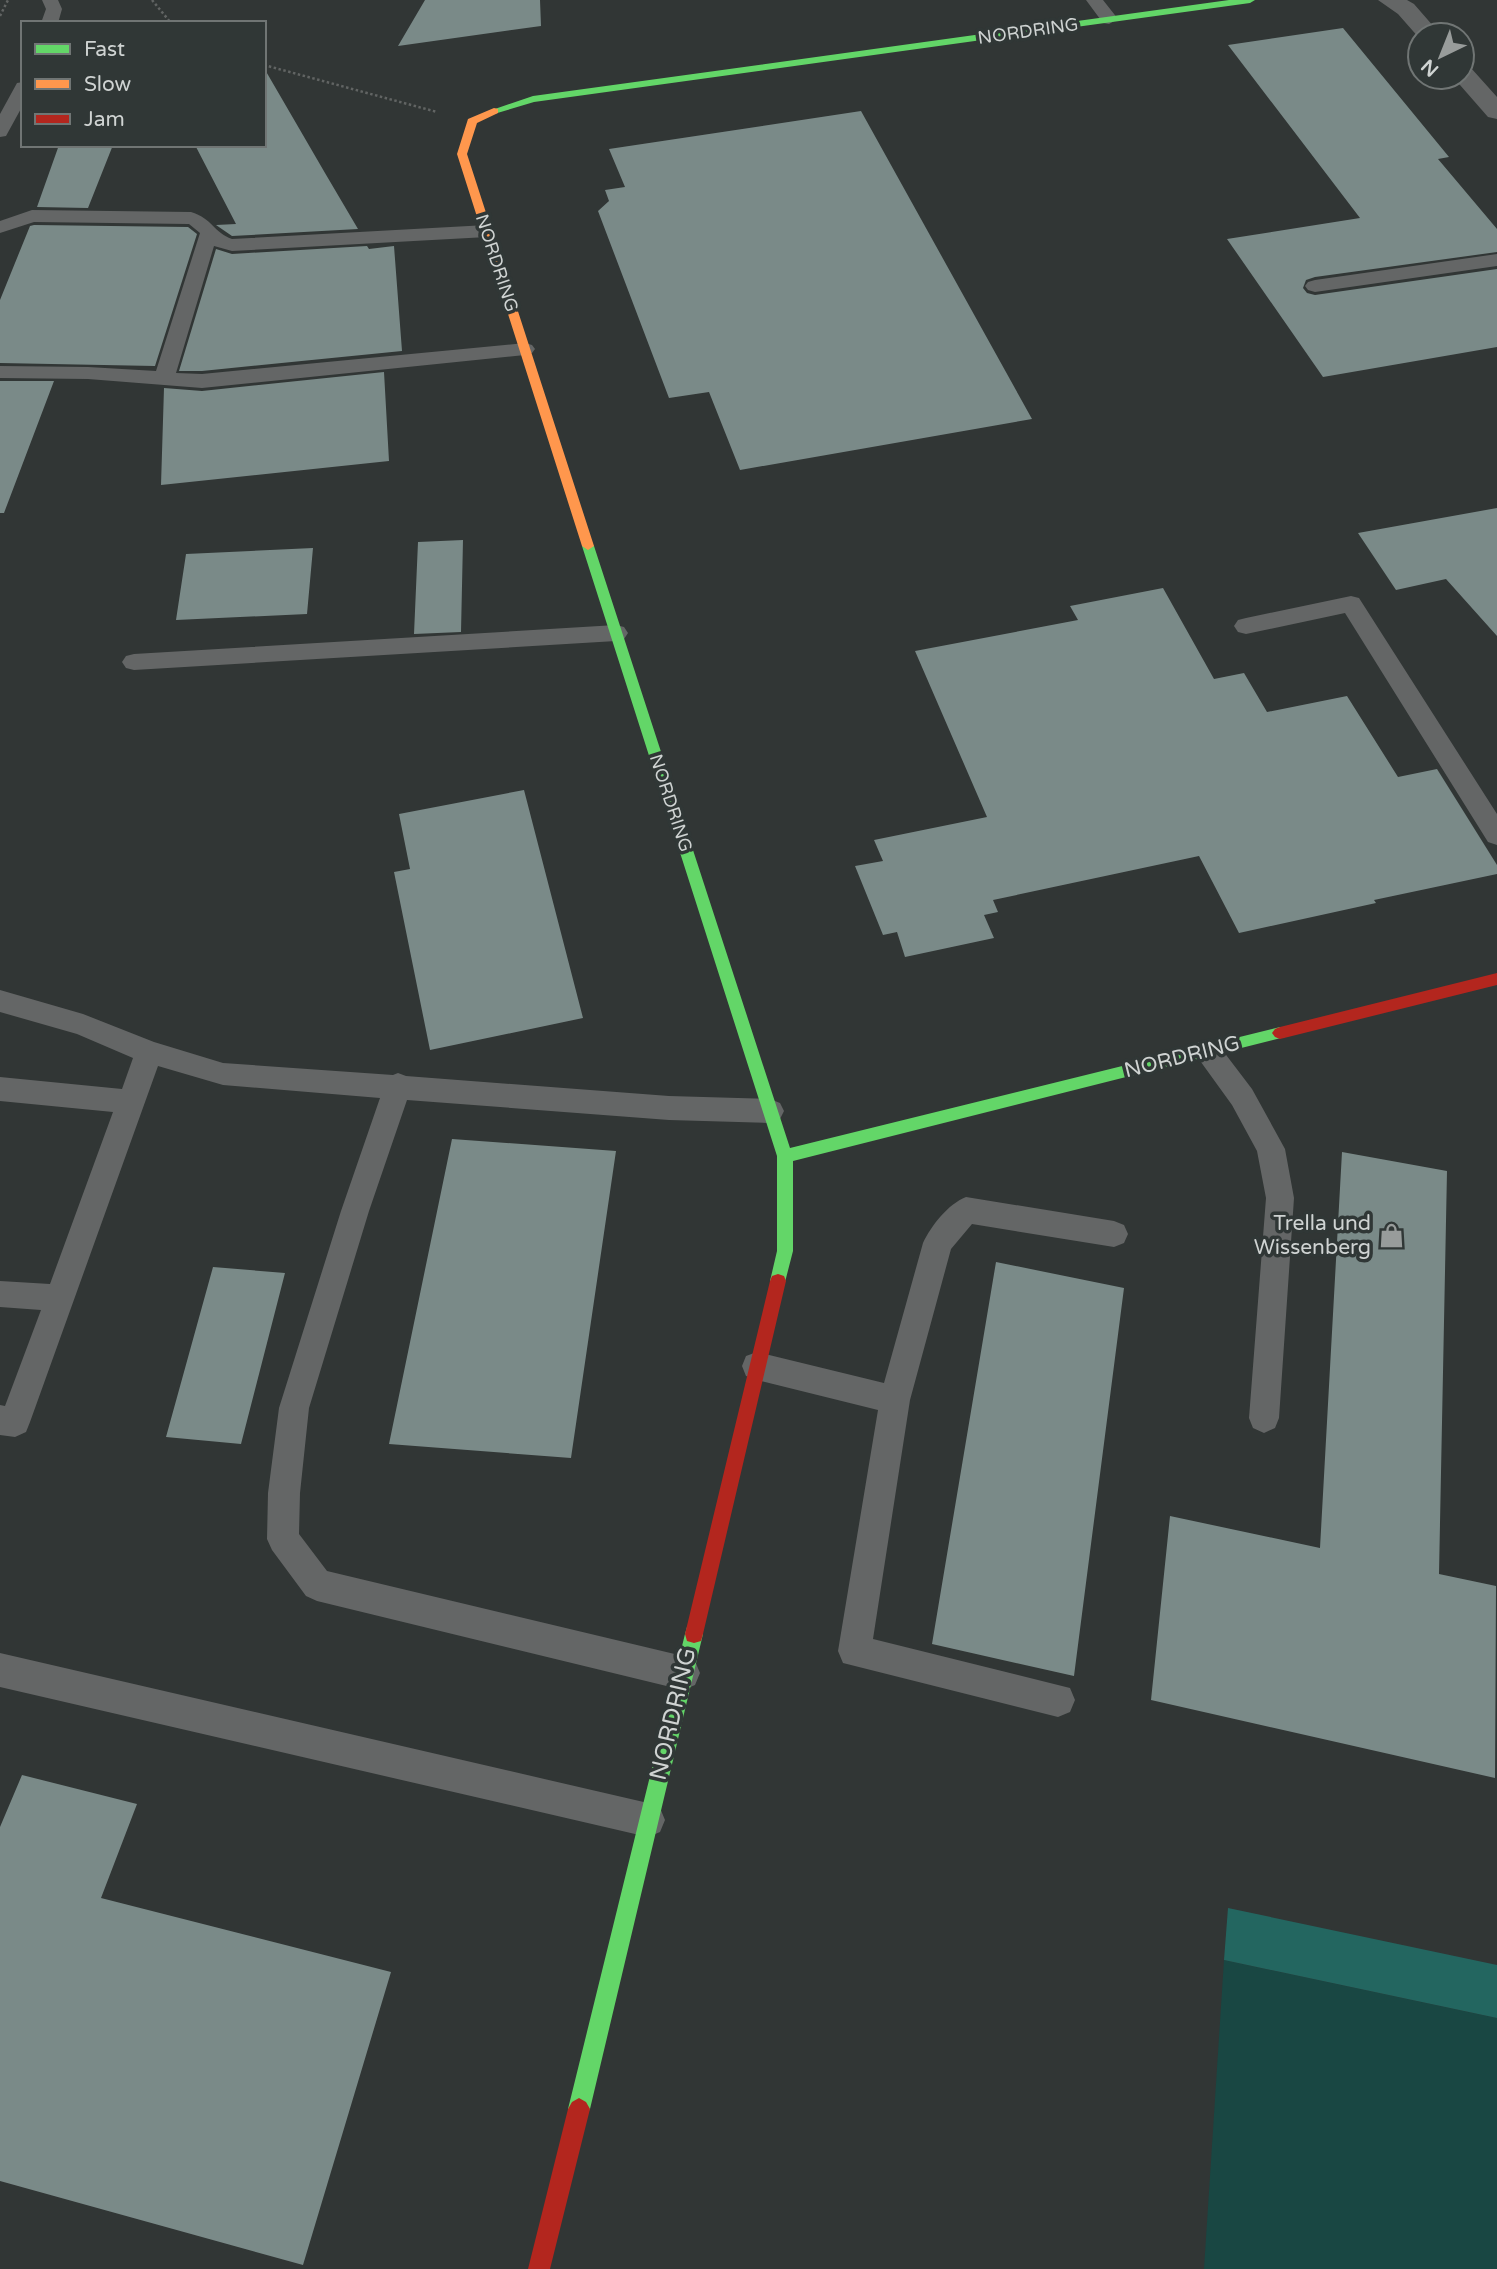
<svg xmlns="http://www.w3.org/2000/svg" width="1497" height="2269" font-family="'Varela Round',sans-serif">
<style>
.green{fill:#194743}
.forest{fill:#236660}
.building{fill:#7a8a88}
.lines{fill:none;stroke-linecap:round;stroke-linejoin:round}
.path{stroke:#616463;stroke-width:2.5;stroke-dasharray:2.5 2.5;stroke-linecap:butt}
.lane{fill:#646666;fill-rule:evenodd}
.street{fill:#646666;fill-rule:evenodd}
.fast{fill:#63d668;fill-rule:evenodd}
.slow{fill:#ff974d;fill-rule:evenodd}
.jam{fill:#b3261e;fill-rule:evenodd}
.labels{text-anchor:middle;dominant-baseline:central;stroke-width:7;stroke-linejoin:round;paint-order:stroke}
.far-street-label{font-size:18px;fill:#cfd3d2;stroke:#303736}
.street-label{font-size:21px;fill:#cfd3d2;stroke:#303736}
.poi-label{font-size:21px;fill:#cfd3d2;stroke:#303736;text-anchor:end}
.near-street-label{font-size:24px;fill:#cfd3d2;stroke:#303736}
</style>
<rect width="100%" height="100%" fill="#313635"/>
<!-- green -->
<path class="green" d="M1224,1960L1497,2018V2269H1204Z"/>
<!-- forest -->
<path class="forest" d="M1228,1908L1497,1965V2018L1224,1960Z"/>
<!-- building -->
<path class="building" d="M425,0H540L541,26L398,46Z
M1343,28L1449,157L1438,159L1497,229V252L1315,277L1306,280L1303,288L1307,293L1315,295L1497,269V347L1323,377L1227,239L1360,218L1228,45Z
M264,68L325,173L358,229L232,236L216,225L236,224L195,145H264Z
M861,111L1032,419L740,470L709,392L669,398L598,211L609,201L605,190L625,187L609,149Z
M59,145H113L88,208L37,207Z
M34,225L188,227L197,234L155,366L0,363V300L30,226Z
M367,246L369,249L394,246L402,351L202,371H179L216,249L232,254Z
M384,372L389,461L161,485L164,388L202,391Z
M0,381H54L4,513H0Z
M1497,508V636L1446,579L1396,590L1358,533Z
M463,540L461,632L414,634L418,542Z
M313,548L307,614L176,620L186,554Z
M1163,588L1214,679L1244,673L1267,712L1347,696L1398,777L1437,769L1497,865V874L1374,900L1376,903L1239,933L1199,856L993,900L998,912L984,915L994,938L905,957L897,932L883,935L855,866L883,861L874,840L987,817L915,651L1078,620L1070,606Z
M524,790L583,1018L430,1050L394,872L410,869L399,814Z
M452,1139L616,1151L571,1458L389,1444Z
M1342,1152L1447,1171L1439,1574L1496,1586L1495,1778L1151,1700L1170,1516L1320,1548Z
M996,1262L1124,1288L1074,1676L932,1644Z
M213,1267L285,1273L241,1444L166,1437Z
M22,1775L137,1804L101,1898L391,1972L303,2265L0,2181V1827Z"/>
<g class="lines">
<!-- path -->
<path class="path" d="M152,0L171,23
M0,16L8,0
M264,65L437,112"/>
<!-- lane -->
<path class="lane" d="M42,0H58L62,9L58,23H41L46,9Z
M1086,0H1103L1118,19L1109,24L1103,23Z
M23,82V105L6,136L0,137V114L17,83Z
M32,210L191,212C212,218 214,233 232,239L487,225L497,231L487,237L232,251L214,246L176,373L202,374L525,343L532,345L535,349L532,353L525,355L202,388L88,379L0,378V366L88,367L156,371L200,233L189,224L34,222L0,233V221Z
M1497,254V266L1315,292L1308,290L1305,286L1308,282L1315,280Z
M1351,596L1359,598L1497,814V845L1488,842L1345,613L1246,634L1238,632L1234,626L1238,620L1246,618Z
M616,625L624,627L628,633L624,639L616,641L134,670L126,668L122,662L126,656L134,654Z
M0,990L83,1014L154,1042L223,1063L393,1075L398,1073L406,1076L669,1096L770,1099L780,1103L784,1111L780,1119L770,1123L669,1120L407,1100L369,1211L309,1408L300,1493L299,1534L327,1571L683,1656L695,1661L700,1673L695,1685L683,1690L317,1601L306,1596L272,1550L267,1539L268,1493L279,1408L341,1211L380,1098L223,1085L158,1066L30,1422L26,1432L15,1437L0,1435V1405L5,1406L41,1310L0,1307V1281L50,1284L113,1112L0,1101V1077L122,1089L133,1058L77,1034L0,1012Z
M1207,1040L1217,1043L1252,1089L1285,1149L1294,1198L1279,1418L1275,1428L1264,1433L1253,1428L1249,1418L1266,1198L1257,1151L1232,1105L1193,1051L1197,1043Z
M966,1197L1114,1221L1124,1225L1128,1234L1124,1243L1114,1247L972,1224L951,1249L910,1400L873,1639L1070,1688L1075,1700L1070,1712L1058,1717L843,1663L838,1651L878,1410L757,1380L746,1376L742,1366L746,1356L757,1352L884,1383L923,1243C931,1226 948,1204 966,1197Z
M0,1653L648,1803L660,1808L665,1820L660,1832L648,1837L0,1687Z"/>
<!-- street -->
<path class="street" d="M1378,0H1407L1414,4L1441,35H1420V39L1398,14Z
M1462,66L1471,68L1497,97V119L1488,117L1453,77H1462Z"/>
<!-- fast -->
<path class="fast" d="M1229,0H1255L1250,3L534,102L494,114L489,111L533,96Z
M588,542L594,546L790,1148L1280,1027L1285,1029L1288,1033L1285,1037L793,1161V1251L784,1286L778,1288L772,1286L770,1281L777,1251V1156L582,546Z
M694,1625L701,1627L703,1634L590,2109L586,2116L579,2120L572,2116L568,2109L685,1634L687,1627Z"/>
<!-- slow -->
<path class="slow" d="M494,108L498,109V113L477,123L467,154L594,546L588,550L582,546L457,154L468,119Z"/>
<!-- jam -->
<path class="jam" d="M1497,973V985L1280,1039L1275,1037L1272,1033L1275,1029L1280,1027Z
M778,1274L784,1276L786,1281L703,1634L701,1641L694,1643L687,1641L685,1634L770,1281L772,1276Z
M579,2098L586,2102L590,2109L550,2269H528L568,2109L572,2102Z"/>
</g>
<!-- icons -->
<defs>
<symbol id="shop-bare" viewBox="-9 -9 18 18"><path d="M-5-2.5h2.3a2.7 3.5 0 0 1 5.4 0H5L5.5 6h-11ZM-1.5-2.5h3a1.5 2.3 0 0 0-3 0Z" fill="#989c9b" stroke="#303736" stroke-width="2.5" paint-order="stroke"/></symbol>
</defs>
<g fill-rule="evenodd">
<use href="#shop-bare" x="1374" y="1218" width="35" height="35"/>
</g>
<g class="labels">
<!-- far-street labels -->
<g class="far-street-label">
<text transform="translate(1028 31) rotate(-8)">NORDRING</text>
<text transform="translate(497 263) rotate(72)">NORDRING</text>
<text transform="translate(671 803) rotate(72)">NORDRING</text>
</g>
<!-- street labels -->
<g class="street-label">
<text transform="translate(1182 1057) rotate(-14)">NORDRING</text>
</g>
<!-- poi labels -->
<g class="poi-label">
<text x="1371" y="1223">Trella und<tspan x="1371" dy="24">Wissenberg</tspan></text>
</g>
<!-- near-street labels -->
<g class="near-street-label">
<text transform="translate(673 1714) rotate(-77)">NORDRING</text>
</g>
</g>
<!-- legend -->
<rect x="21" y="21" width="245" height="126" fill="#303736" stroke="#707574" stroke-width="2"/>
<rect x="35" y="44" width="35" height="10" fill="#63d668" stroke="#707574" stroke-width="2"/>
<text x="84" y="56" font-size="21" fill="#cfd3d2">Fast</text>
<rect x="35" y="79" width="35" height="10" fill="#ff974d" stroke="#707574" stroke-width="2"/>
<text x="84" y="91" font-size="21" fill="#cfd3d2">Slow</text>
<rect x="35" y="114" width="35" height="10" fill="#b3261e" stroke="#707574" stroke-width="2"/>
<text x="84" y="126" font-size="21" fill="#cfd3d2">Jam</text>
<!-- north arrow -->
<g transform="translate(1441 56) rotate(223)"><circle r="33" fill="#303736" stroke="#707574" stroke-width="2"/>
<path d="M0-5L12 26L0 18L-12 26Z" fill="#989c9b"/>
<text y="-10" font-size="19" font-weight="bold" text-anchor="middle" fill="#cfd3d2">N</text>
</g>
</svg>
